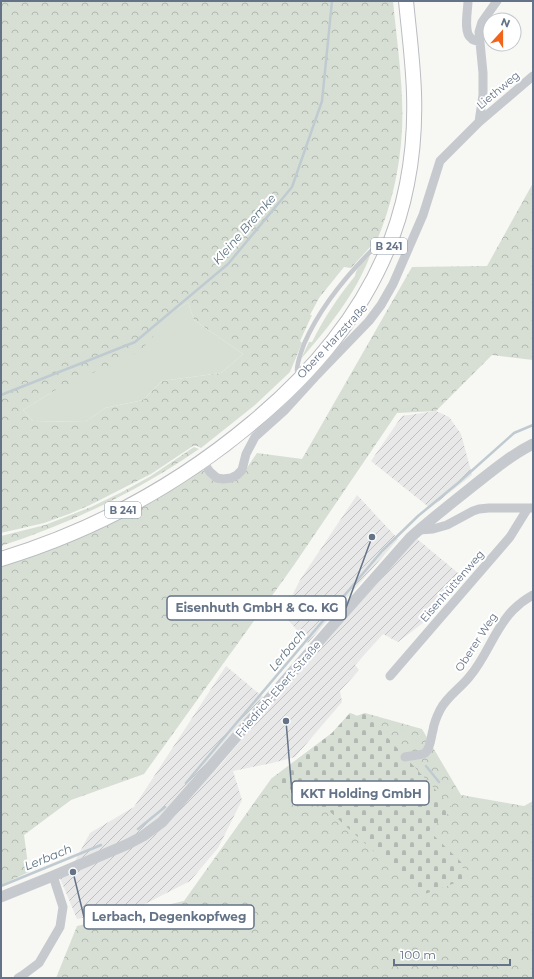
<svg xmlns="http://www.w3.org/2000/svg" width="534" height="979" font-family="Montserrat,sans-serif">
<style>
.industrial{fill:url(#industrial-furrows)}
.grass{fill:#d7dfd4}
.forest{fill:url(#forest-crowns);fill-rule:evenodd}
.cemetery{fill:url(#cemetery-stones)}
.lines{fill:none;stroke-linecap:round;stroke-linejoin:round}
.stream{stroke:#c0cbd1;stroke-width:2.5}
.primary-casing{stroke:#b9bcc1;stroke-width:16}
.service{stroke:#c6c9cd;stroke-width:4.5}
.minor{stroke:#c6c9cd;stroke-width:9}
.tertiary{stroke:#c6c9cd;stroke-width:11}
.primary{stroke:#fff;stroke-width:14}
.labels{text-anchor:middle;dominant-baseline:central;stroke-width:4;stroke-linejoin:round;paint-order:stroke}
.shield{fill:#fff;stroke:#929dab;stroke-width:1}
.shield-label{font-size:10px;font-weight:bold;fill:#647387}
.street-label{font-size:11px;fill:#647387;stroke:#fff}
.water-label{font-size:12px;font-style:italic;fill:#5f7683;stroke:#fff}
.leader{fill:none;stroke:#647387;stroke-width:1.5}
.callout-dot{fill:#647387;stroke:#fff;stroke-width:1.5}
.callout{fill:#fff;stroke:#647387;stroke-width:1.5}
.callout-label{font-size:12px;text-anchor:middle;font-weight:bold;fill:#647387}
</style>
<defs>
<pattern id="industrial-furrows" width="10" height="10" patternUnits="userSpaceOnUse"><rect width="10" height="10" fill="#e7e8e7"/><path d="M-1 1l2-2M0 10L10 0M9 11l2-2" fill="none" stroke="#bfc0c1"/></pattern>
<pattern id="forest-crowns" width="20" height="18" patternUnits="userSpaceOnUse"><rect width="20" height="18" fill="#d7dfd4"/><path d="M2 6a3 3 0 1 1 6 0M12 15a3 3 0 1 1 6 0" fill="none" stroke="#b2b9b2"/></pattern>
<pattern id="cemetery-stones" width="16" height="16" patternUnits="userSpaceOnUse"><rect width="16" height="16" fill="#d7dfd4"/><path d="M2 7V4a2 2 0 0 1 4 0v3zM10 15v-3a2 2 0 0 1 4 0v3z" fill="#b2b9b2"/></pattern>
</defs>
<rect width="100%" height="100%" fill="#f7f7f3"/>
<!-- industrial -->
<path class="industrial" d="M436,411L449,417L461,434L472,475L430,508L371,461L402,416Z
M357,495L398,539L308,643L283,614L300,580Z
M416,538L458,573L450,587L432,616L398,642L383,634L355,665L359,670L340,691L342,702L295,757L272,763L233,771L242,800L218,848L190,881L143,905L77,919L60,878L126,849L157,833L222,763L354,607Z
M226,666L263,697L166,811L141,834L75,861L90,833L134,807Z"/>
<!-- grass -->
<path class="grass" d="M370,256C355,295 328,328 301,359L309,342H312C324,318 338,297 355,276C356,268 364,260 370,256Z
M188,302L194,320L243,354L221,373L162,381L143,400L105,408L85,422L33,421L23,410L54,391Z"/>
<!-- forest -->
<path class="forest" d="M1,1H393C397,44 404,87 402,130C400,169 391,207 376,243L372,245L351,268L344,267L319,298L310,315H312L300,341L302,343L290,372L255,405L201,448L197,446H193L151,474L90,505L69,514L44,523L1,533ZM188,302L194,320L243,354L221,373L162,381L143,400L105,408L85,422L33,421L23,410L54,391L140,351L179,308Z
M533,183V360L492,355L436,411L397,413L294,565L144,774L71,800L24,835L29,872L1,885V564L201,470L206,472L212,478L244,472L257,453L302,459L412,267L487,266Z
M194,447L199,449C137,492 73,522 1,546V536L45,525L91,507L122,492L151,476Z
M350,713L357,716L365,713L422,729L461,795L524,806L533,801V978H56L77,926L184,901L271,779L332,733Z"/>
<!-- cemetery -->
<path class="cemetery" d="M350,713L357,716L365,713L453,809L429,831L461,862L466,879L422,895L328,810L271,779L332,733Z"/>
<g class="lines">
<!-- stream -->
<path class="stream" d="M1,395L135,342L228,264L292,187L322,101L332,1
M426,766L439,782
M186,783L233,727L382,551L418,516L458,483L514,433L533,425
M138,829L165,807
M1,886L101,845"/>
<defs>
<path id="primary" d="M1,559C93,531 178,485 252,423C328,360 388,283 407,184C413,154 415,123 414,93C413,62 409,32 406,1"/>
</defs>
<!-- primary casing -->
<use href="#primary" class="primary-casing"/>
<!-- service -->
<path class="service" d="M297,371C297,361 301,353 304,344C320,307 345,277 373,249L379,248"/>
<!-- minor -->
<path class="minor" d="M468,1C468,10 463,32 471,38C473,41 477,41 480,41
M479,122L483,95V73L479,32L482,22L497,1
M203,462L210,472L217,478L223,479L231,478L237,475L242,470L246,454L255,437L284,411L315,377L369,321L381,305L393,284L423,215L440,161L479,122L533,76
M419,530L433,529L447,525L473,511L479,509L489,508H532
M390,676L510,537L528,508
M405,757C410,756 422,755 425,753C431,748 431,736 433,730C434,723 437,716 440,710C447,696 461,688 470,676C487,656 495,628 513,610C519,604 526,599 533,595
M18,978L23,975L39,963L60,927L63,907L53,876"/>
<!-- tertiary -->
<path class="tertiary" d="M1,897L53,876L128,844L143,836L162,822L212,765L327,632L411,537C431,519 452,503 473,486C492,471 511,455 533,444"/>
<!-- primary -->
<use href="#primary" class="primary"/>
</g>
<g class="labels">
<!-- shield labels -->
<g class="shield">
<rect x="371" y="238" width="36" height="16" rx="3"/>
<rect x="105" y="502" width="36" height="16" rx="3"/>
</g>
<g class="shield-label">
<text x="389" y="246">B 241</text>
<text x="123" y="510">B 241</text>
</g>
<!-- street labels -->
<g class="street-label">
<text transform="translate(498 90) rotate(-40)">Liethweg</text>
<text transform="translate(332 341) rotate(-47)">Obere Harzstraße</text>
<text transform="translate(452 586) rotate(-49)">Eisenhüttenweg</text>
<text transform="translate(476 642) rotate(-57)">Oberer Weg</text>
<text transform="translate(278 689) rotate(-49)">Friedrich-Ebert-Straße</text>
</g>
<!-- water labels -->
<g class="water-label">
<text transform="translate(244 229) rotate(-49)">Kleine Bremke</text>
<text transform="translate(287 650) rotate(-50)">Lerbach</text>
<text transform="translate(48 857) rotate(-22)">Lerbach</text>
</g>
</g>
<!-- callouts -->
<path class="leader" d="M372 537L346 608M286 721L292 793M73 872L84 917"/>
<g class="callout-dot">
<circle cx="372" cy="537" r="4"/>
<circle cx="286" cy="721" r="4"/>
<circle cx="73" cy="872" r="4"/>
</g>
<g class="callout">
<rect x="167" y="596" width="179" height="24" rx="4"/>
<rect x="292" y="781" width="137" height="24" rx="4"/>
<rect x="84" y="905" width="170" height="24" rx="4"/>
</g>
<g class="callout-label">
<text x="257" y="612">Eisenhuth GmbH &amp; Co. KG</text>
<text x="361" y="798">KKT Holding GmbH</text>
<text x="169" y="921">Lerbach, Degenkopfweg</text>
</g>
<!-- border -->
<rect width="534" height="979" fill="none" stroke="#647387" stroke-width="4"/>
<!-- north arrow -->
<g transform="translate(502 32) rotate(21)"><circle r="19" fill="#ffffff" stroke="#c1c7cf"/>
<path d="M0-3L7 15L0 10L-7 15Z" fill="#f1641a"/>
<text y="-6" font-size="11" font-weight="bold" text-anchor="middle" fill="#647387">N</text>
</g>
<!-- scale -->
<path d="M394 959v6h116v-6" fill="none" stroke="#647387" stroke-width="2"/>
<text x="400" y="959" font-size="12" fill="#647387" stroke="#ffffff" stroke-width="3" paint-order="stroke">100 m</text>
</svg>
